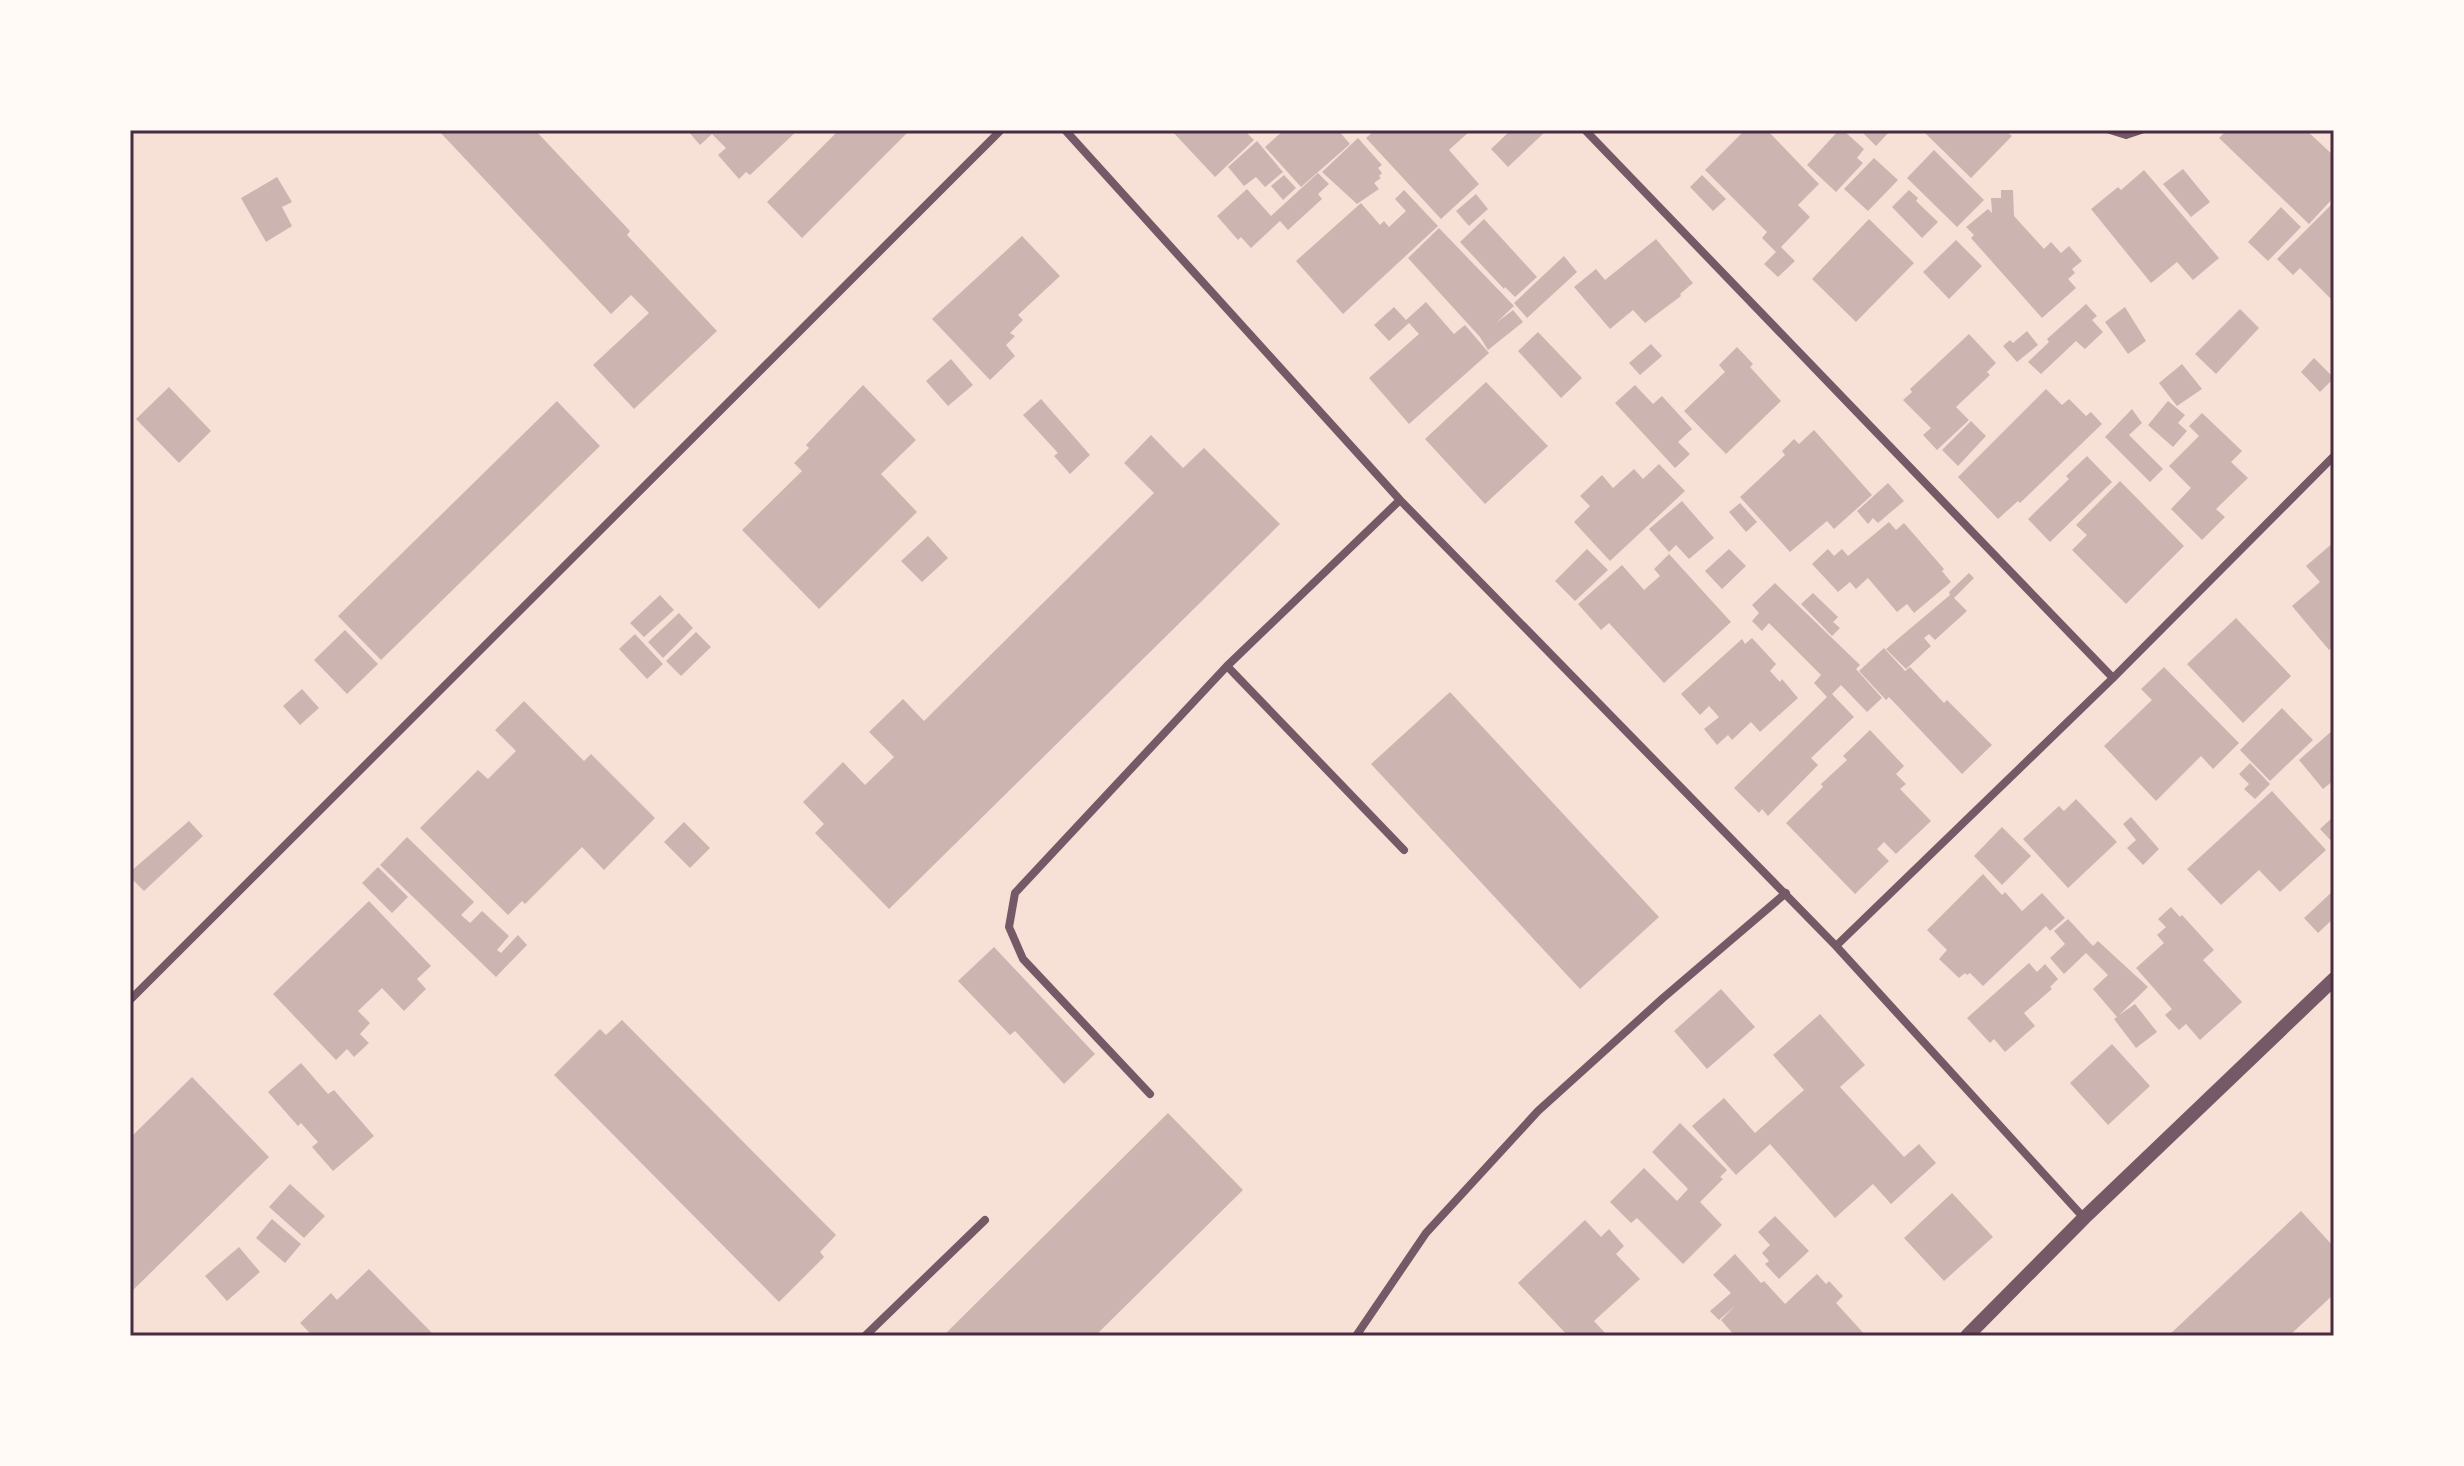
<svg xmlns="http://www.w3.org/2000/svg" width="2464" height="1466" font-family="Figtree,sans-serif">
<style>
.building{fill:#ccb4b1}
.lines{fill:none;stroke-linecap:round;stroke-linejoin:round}
.minor{stroke:#755966;stroke-width:8}
.tertiary{stroke:#755966;stroke-width:14}
.neatline{fill:none;stroke:#4a2c40;stroke-width:3}
</style>
<rect width="100%" height="100%" fill="#f7e1d7"/>
<!-- building -->
<path class="building" d="M438,130H535L630,231L627,235L717,331L634,409L593,365L649,313L631,295L611,314Z
M687,130H798L750,175L746,172L739,179L718,155L726,148L712,134L700,145Z
M839,130H910L802,238L767,202Z
M1171,130H1244L1254,140L1215,177Z
M1284,130H1338L1350,144L1301,187L1265,147Z
M1375,130H1471L1449,150L1479,184L1441,219L1366,138Z
M1511,130H1547L1508,167L1491,149Z
M1745,130H1767L1819,184L1798,205L1810,217L1781,247L1795,261L1778,277L1764,264L1776,252L1762,238L1767,232L1705,170Z
M1839,130H1843L1864,149L1857,158L1863,163L1836,192L1807,165Z
M1860,130H1891L1876,146Z
M1922,130H2005L2012,136L1971,178Z
M2227,130H2306L2334,156V197L2309,224L2219,138Z
M1358,138L1382,165L1378,168L1382,173L1379,176L1381,178L1374,183L1379,189L1357,204L1322,172Z
M1257,141L1283,172L1265,187L1256,177L1244,186L1228,167Z
M1934,150L1984,200L1957,227L1907,178Z
M1874,158L1898,180L1868,211L1844,189Z
M2183,169L2210,202L2191,217L2163,184Z
M2144,170L2219,258L2193,280L2177,262L2151,283L2091,209L2118,187L2121,190Z
M1318,173L1329,184L1318,194L1322,199L1288,230L1280,221L1251,248L1241,237L1238,240L1217,216L1247,189L1271,216Z
M1284,175L1296,188L1283,200L1271,186Z
M1702,175L1726,199L1713,211L1690,187Z
M277,177L292,202L282,207L292,226L266,242L241,198Z
M1404,190L1438,226L1343,314L1296,261L1361,203L1380,225L1384,221L1389,227L1406,211L1395,199Z
M1909,190L1918,198L1916,201L1938,222L1922,238L1892,207Z
M2001,190H2013L2014,216L2044,249L2051,242L2061,253L2069,246L2082,261L2072,269L2075,273L2068,279L2076,288L2042,318L1971,238L1974,235L1966,227L1988,209L1992,213L1991,198H2001Z
M1476,194L1488,209L1469,226L1456,211Z
M2334,202V302L2300,268L2293,275L2277,259Z
M2281,207L2301,227L2268,261L2248,242Z
M1484,219L1537,277L1515,297L1505,287L1504,289L1460,242Z
M1869,219L1914,263L1856,322L1812,279Z
M1439,228L1514,306L1496,323L1513,310L1523,322L1488,350L1480,337L1408,258Z
M1022,236L1060,276L1018,315L1023,320L1010,333L1015,336L1006,345L1015,356L990,380L932,319Z
M1656,239L1693,283L1680,294L1681,296L1645,323L1633,310L1610,329L1574,287L1596,269L1605,280Z
M1956,240L1982,266L1949,299L1923,272Z
M1564,256L1577,272L1527,318L1514,303Z
M1426,302L1454,334L1465,325L1489,353L1409,424L1369,378L1419,334L1409,323L1389,341L1374,325L1394,307L1406,320Z
M2086,304L2097,316L2092,320L2103,332L2085,349L2076,341L2041,374L2028,362L2049,342L2047,339Z
M2125,307L2146,341L2128,354L2105,322Z
M2240,309L2259,328L2216,374L2195,354Z
M2027,331L2038,345L2017,362L2003,346L2010,340L2013,343Z
M1538,332L1582,378L1561,398L1518,351Z
M1969,334L1996,363L1987,372L1990,375L1956,407L1969,420L1937,450L1923,435L1931,428L1903,400L1912,392L1910,389Z
M1651,344L1662,356L1640,375L1629,363Z
M1737,347L1753,364L1750,367L1781,401L1726,454L1684,411L1725,372L1719,365Z
M2314,358L2334,378L2320,392L2301,372Z
M951,359L973,385L948,406L926,381Z
M2182,364L2202,389L2177,406L2159,383Z
M1486,382L1548,446L1485,504L1425,439Z
M863,385L916,440L881,474L917,512L819,609L742,530L802,471L794,463L809,448L806,445Z
M1635,385L1653,404L1662,396L1692,429L1678,442L1690,454L1675,468L1615,403Z
M169,387L211,431L179,463L136,419Z
M2046,389L2062,405L2069,399L2086,416L2091,412L2102,424L2020,503L2018,501L1998,519L1958,477Z
M1041,399L1090,455L1070,474L1054,456L1058,453L1023,415Z
M557,401L600,446L381,660L338,616Z
M2168,401L2185,415L2178,423L2187,431L2173,447L2148,425Z
M2132,409L2142,423L2129,435L2163,469L2150,482L2105,437Z
M2202,413L2242,451L2231,462L2248,478L2216,509L2225,517L2202,540L2171,509L2191,488L2169,466L2199,436L2189,426Z
M1971,421L1986,436L1958,466L1942,450Z
M1814,430L1872,495L1834,529L1827,521L1790,552L1740,497L1785,455L1782,451L1794,439L1799,444Z
M1151,435L1183,468L1204,448L1280,524L889,909L815,833L824,824L803,802L843,762L865,785L894,757L869,732L903,699L924,721L1154,493L1124,463Z
M2087,456L2112,482L2050,542L2028,519L2069,479L2066,476Z
M1659,464L1685,491L1610,561L1574,522L1590,506L1580,496L1602,475L1613,488L1634,469L1643,479Z
M2120,481L2184,546L2126,604L2072,550L2087,535L2076,525Z
M1888,483L1904,501L1878,523L1873,518L1868,524L1857,511Z
M1682,501L1714,538L1689,559L1676,545L1669,552L1649,529Z
M1740,503L1757,522L1746,532L1729,512Z
M1889,522L1896,530L1904,523L1944,569L1942,571L1951,582L1914,613L1907,604L1897,612L1868,578L1856,589L1850,582L1838,592L1812,564L1828,549L1834,556L1842,549L1848,556Z
M928,536L948,558L922,582L901,561Z
M2334,542V646L2329,650L2292,606L2320,582L2306,566Z
M1587,549L1608,570L1575,601L1555,581Z
M1729,549L1746,566L1722,589L1705,571Z
M1669,554L1731,622L1664,683L1609,623L1601,630L1578,604L1622,565L1644,590L1660,576L1654,569Z
M1969,573L1974,578L1954,598L1967,611L1935,640L1929,634L1924,638L1931,646L1906,669L1886,649L1950,595L1949,592Z
M1775,583L1860,665L1856,669L1882,698L1867,712L1841,685L1832,694L1854,717L1811,758L1818,765L1768,816L1762,809L1759,813L1734,788L1827,697L1814,683L1821,675L1769,623L1762,631L1752,621L1759,613L1752,605Z
M1813,593L1838,617L1833,622L1840,628L1832,636L1801,604Z
M660,595L674,610L644,637L630,623Z
M679,613L693,628L663,658L648,642Z
M2236,618L2291,676L2243,723L2187,664Z
M345,630L378,664L347,694L314,660Z
M696,632L711,647L681,676L666,661Z
M635,634L663,664L647,679L619,649Z
M1752,638L1776,664L1770,671L1780,682L1782,679L1798,698L1760,732L1751,722L1732,740L1728,735L1717,745L1704,729L1719,717L1709,706L1700,715L1681,694L1742,639L1745,644Z
M1884,648L1905,671L1910,667L1944,703L1947,700L1992,745L1962,774L1889,697L1886,700L1859,671Z
M2164,667L2239,743L2213,769L2201,756L2156,801L2104,746L2152,700L2141,689Z
M302,689L319,708L300,725L283,706Z
M1450,692L1659,917L1580,989L1371,764Z
M524,701L584,761L591,754L655,818L604,870L582,847L525,904L522,901L508,915L420,828L478,770L488,779L516,751L495,730Z
M2282,708L2313,740L2270,781L2240,750Z
M2334,729V771L2330,774L2334,780L2323,789L2299,760Z
M1870,730L1904,766L1896,774L1906,784L1900,789L1931,821L1896,854L1884,842L1877,849L1889,861L1855,894L1786,823L1823,787L1821,784L1847,760L1843,756Z
M2250,763L2270,784L2255,799L2244,789L2249,784L2239,774Z
M2272,791L2326,850L2280,892L2259,870L2221,905L2187,869Z
M2076,799L2117,842L2068,888L2023,839L2059,806L2064,811Z
M2334,816V844L2320,829Z
M2131,817L2159,849L2143,865L2127,848L2136,840L2123,824Z
M189,821L203,836L144,891L130,877V872Z
M684,822L710,848L690,868L664,842Z
M2002,827L2031,856L2002,885L1974,856Z
M407,837L474,902L461,915L470,923L482,911L509,936L497,950L501,953L518,935L527,945L496,977L380,865Z
M378,867L408,897L392,913L362,883Z
M1983,874L2002,895L2005,892L2022,911L2042,893L2065,918L2050,931L2046,926L1983,986L1970,973L1967,975L1965,973L1959,978L1939,959L1947,950L1927,930Z
M2334,890V918L2318,933L2304,918Z
M369,901L431,966L417,979L426,989L404,1011L382,988L358,1011L370,1023L360,1034L369,1043L354,1057L347,1049L336,1060L273,994Z
M2171,907L2180,917L2182,915L2214,950L2203,960L2242,1002L2200,1040L2186,1024L2179,1030L2165,1015L2172,1009L2136,968L2164,943L2157,935L2166,927L2158,919Z
M2068,919L2093,946L2098,941L2148,987L2119,1015L2135,1004L2157,1032L2136,1048L2114,1019L2117,1017L2093,989L2108,975L2086,953L2064,974L2050,958L2065,944L2054,931Z
M994,947L1095,1054L1064,1084L1015,1031L1010,1035L958,981Z
M2029,963L2037,972L2045,964L2058,979L2050,987L2052,989L2024,1013L2035,1026L2005,1052L1994,1039L1990,1043L1967,1018Z
M1721,989L1755,1027L1707,1069L1674,1031Z
M1820,1014L1865,1065L1840,1087L1904,1157L1919,1144L1936,1163L1891,1204L1873,1184L1835,1218L1770,1144L1736,1175L1692,1126L1724,1098L1755,1133L1804,1090L1773,1055Z
M622,1020L836,1235L820,1252L824,1257L779,1302L554,1075L600,1029L606,1035Z
M2112,1044L2150,1086L2108,1125L2070,1083Z
M301,1063L328,1094L334,1090L374,1136L333,1171L312,1147L318,1142L301,1123L298,1126L268,1092Z
M192,1077L269,1157L132,1291L130,1288V1138Z
M1168,1113L1243,1190L1095,1336H943Z
M1680,1123L1727,1170L1720,1177L1723,1179L1700,1202L1722,1225L1683,1264L1637,1218L1631,1223L1610,1202L1644,1168L1677,1201L1688,1189L1652,1152Z
M290,1184L325,1216L304,1238L269,1207Z
M1952,1193L1993,1237L1944,1281L1904,1238Z
M2301,1211L2334,1247V1294L2289,1336H2168Z
M1775,1216L1809,1251L1779,1279L1765,1264L1769,1261L1762,1253L1770,1245L1758,1232Z
M272,1219L301,1244L285,1263L256,1238Z
M1585,1220L1601,1237L1609,1229L1624,1246L1616,1254L1640,1279L1594,1321L1605,1333L1602,1336H1568L1518,1283Z
M239,1247L260,1272L227,1301L205,1276Z
M1735,1254L1761,1283L1764,1281L1785,1304L1817,1274L1826,1284L1829,1281L1843,1296L1836,1303L1866,1336H1735L1721,1320L1735,1306L1719,1320L1710,1311L1731,1293L1713,1275Z
M369,1269L435,1336H313L300,1323L331,1293L337,1300Z"/>
<g class="lines">
<!-- minor -->
<path class="minor" d="M1065,130L1400,500L1836,946L2084,1218
M1585,130L2113,678
M2110,130L2126,135L2141,130
M1227,666L1404,850
M1836,946L2113,678L2334,456
M130,1000L1001,130
M1150,1094L1023,959L1009,927L1015,893L1227,666L1400,500
M865,1336L985,1220
M1356,1336L1426,1233L1538,1111L1663,998L1786,893"/>
<!-- tertiary -->
<path class="tertiary" d="M1967,1336L2084,1218L2334,979"/>
</g>
<!-- border -->
<rect width="2464" height="1466" fill="none" stroke="#fffaf5" stroke-width="264"/>
<rect x="132" y="132" width="2200" height="1202" class="neatline"/>
</svg>
